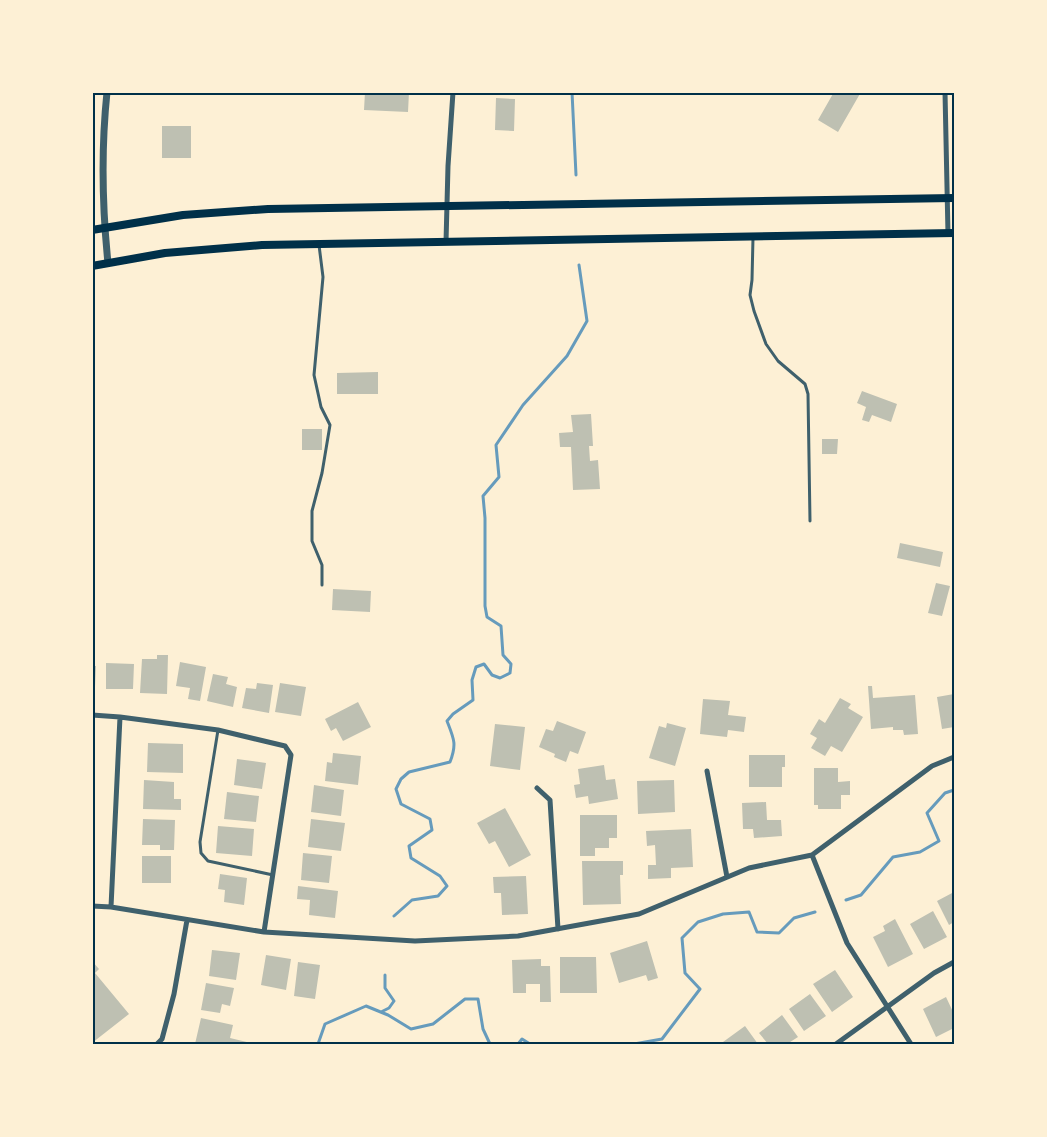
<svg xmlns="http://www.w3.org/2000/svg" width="1047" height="1137" font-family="Rubik,sans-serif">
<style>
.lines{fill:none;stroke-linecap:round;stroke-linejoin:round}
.stream{stroke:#669bbc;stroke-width:3}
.building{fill:#bec0b2}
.service{stroke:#3f606c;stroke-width:3}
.minor{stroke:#3f606c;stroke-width:5}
.tertiary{stroke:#3f606c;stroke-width:7}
.secondary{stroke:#003049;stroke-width:8}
.neatline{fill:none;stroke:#003049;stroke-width:2}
</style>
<rect width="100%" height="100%" fill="#fdf0d5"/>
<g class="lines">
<!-- stream -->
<path class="stream" d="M572,92L576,175
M846,900L861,895L893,857L920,852L939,841L927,813L945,793L954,790
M394,916L412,900L438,896L447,886L440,876L411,858L409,846L432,830L430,819L401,804L396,789L401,779L409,772L450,762C457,744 454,739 447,721L453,714L473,700L472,680L476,667L484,664L492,675L500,678L510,673L511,664L503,655L501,626L487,617L485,606V518L483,496L499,477L496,445L523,405L567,356L587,321L579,265
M381,1012L389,1008L394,1001L385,988V975
M318,1044L325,1024L366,1006L388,1015L411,1029L433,1024L465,999H478L483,1029L490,1044
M518,1044L522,1039L530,1044
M634,1044L662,1039L700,989L685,973L682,938L698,922L723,914L749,912L757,932L779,933L794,918L815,912"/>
</g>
<!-- building -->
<path class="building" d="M365,92H409L408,112L364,110Z
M834,92H861L838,132L818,120Z
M496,98L515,99L514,131L495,130Z
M162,126H191V158H162Z
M378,372V394H337V373Z
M862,391L897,404L891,422L872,415L869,422L862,420L866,407L857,403Z
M591,414L593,446H589L590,461L598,460L600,489L573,490L571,447H560L559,433L573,432L571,415Z
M302,429H322V450H302Z
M822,439H838L837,454H822Z
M900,543L943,552L940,567L897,558Z
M936,583L950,586L942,616L928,613Z
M333,589L371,591L370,612L332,610Z
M157,655H168L167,694L140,693L142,659H157Z
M180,662L206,667L200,701L188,699L190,688L176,686Z
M106,663L134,664L133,689H106Z
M92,666H96L95,687H92Z
M213,674L228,677L226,684L237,687L233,707L207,701Z
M257,683L273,685L269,713L242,708L246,688L256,689Z
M280,683L306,687L301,716L275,712Z
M868,686H872L873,698L915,695L918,734L904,735L903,730H893V727L871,729Z
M954,694V727L942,729L937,697Z
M840,698L851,704L848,708L863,717L842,752L831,746L825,756L811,748L817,738L810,734L819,719L825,723Z
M703,699L730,701L728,715L746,717L744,732L728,730L727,737L700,734Z
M358,702L371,727L343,741L336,728L331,731L325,719Z
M557,721L586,732L578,754L570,751L566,762L554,757L555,754L539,747L546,729L553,731Z
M667,723L686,728L675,766L649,758L659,726L666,728Z
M495,724L525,727L520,770L490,766Z
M148,743L183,744V773L147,772Z
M333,753L361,756L358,785L325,781L327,762L332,763Z
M749,755H785V767H782V787H749Z
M237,759L266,763L262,789L234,785Z
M604,765L606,780L615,779L618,799L589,804L588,796L576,798L574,785L580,784L578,769Z
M814,768H838V782L850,781V795H841V809H818V805H814Z
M144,780L174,782V799H181V810L143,809Z
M674,780L675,812L638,814L637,781Z
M314,785L344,790L341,816L311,812Z
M227,792L259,796L256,822L224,819Z
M766,802L767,820H781L782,836L754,838L753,829H743L742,803Z
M505,808L531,855L509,867L495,841L489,844L477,823Z
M580,815H617V838H609V848H595V856H580Z
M143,819L175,820L174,850H160V845H142Z
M311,819L345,823L341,851L308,847Z
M218,826L254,829L252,856L216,853Z
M691,829L693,867L671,868V878L648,879V865H656L655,845L647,846L646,831Z
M303,853L332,856L329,883L301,880Z
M142,856H171V883H142Z
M582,861H623V875H620L621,904L583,905Z
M220,874L247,878L244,905L224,902L225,890L218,889Z
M526,876L528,914L502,915L501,893H494L493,877Z
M298,886L338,891L335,918L309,915L310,900L297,899Z
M954,892V922L949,925L937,901Z
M933,911L947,937L924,949L910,924Z
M895,919L913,954L888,967L873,937L885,931L883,926Z
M647,941L658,978L648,981L646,975L619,983L610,953Z
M212,950L240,953L236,980L209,976Z
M266,955L291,959L286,990L261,985Z
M560,957H596L597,993H560Z
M541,959V966H550L551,1002H540V984H526V993H513L512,960Z
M92,961L99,969L95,973L129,1014L92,1043Z
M298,962L320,965L315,999L294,996Z
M835,970L853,997L832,1012L813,984Z
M206,983L234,988L230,1006L222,1004L220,1013L201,1010Z
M810,994L826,1016L804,1031L789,1009Z
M946,997L954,1014V1028L936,1037L923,1009Z
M782,1015L798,1037L787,1044H768L759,1033Z
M201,1018L233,1025L230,1038L251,1043V1044H195Z
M745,1026L758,1044H725L723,1042Z"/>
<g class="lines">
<!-- service -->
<path class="service" d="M753,238L752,280L750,295L754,311L766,344L778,361L805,384L808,394L810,521
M319,245L323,277L314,375L321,407L330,425L322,473L312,511V541L322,565V585
M218,730L200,842L201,853L208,861L273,875"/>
<!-- minor -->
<path class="minor" d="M945,92L948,234
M446,242L448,166L453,92
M92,715L120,717L218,730L285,746L291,755L264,932
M707,771L727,877
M537,788L550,800L558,929
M812,855L847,943L911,1044
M92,906L111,907L264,932L415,941L518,936L639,914L749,868L812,855L932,766L954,757
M111,907L120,717
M157,1044L162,1039L174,994L187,920
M836,1044L934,973L954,962"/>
<!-- tertiary -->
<path class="tertiary" d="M107,92C101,150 102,205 108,263"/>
<!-- secondary -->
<path class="secondary" d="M92,230L183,215L268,209L954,198
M92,266L165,253L262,245L954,233"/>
</g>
<!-- border -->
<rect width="1047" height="1137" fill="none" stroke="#fdf0d5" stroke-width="188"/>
<rect x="94" y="94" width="859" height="949" class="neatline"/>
</svg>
